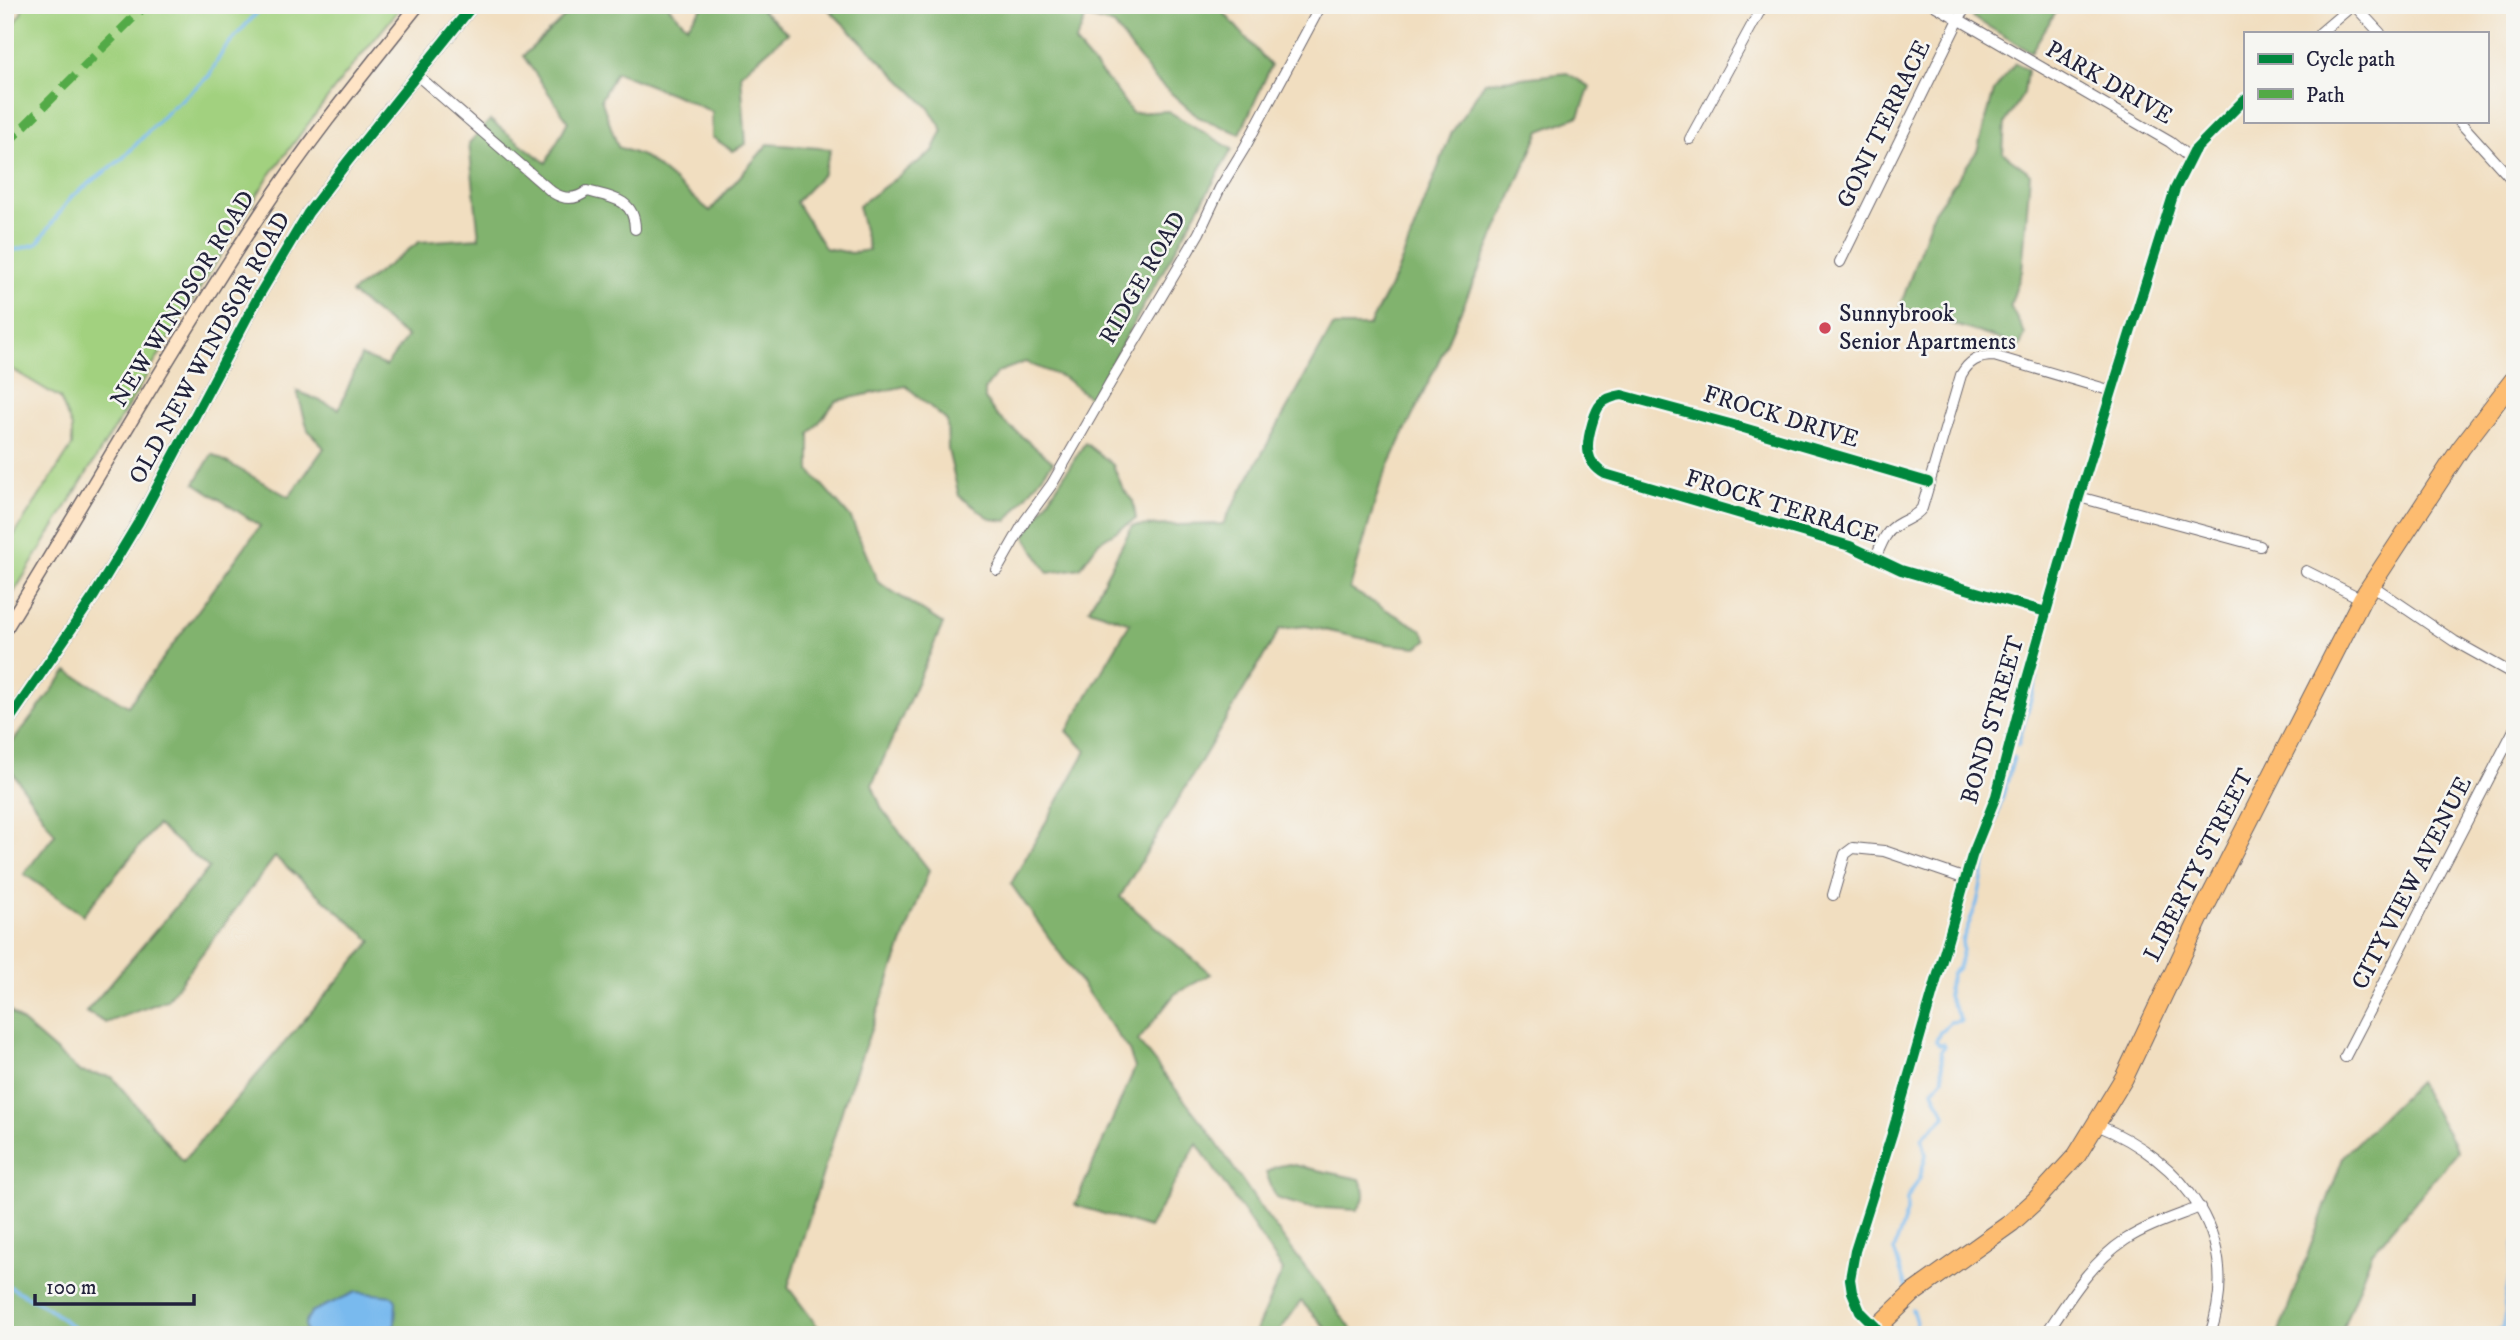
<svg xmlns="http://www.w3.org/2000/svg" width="2520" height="1340" font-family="'IM FELL DW Pica',serif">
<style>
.green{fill:#a2d17f;stroke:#627a5d;stroke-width:2}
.forest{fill:#81b36e;stroke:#526a54;stroke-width:2}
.water{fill:#79baee;stroke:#4e6e94;stroke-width:2}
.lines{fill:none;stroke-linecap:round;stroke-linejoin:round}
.stream{stroke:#79baee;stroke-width:3.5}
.street-casing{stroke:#6a646a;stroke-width:12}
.secondary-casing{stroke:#6a646a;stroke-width:15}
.highway-casing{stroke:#6a646a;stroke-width:20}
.street{stroke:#fff;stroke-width:10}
.secondary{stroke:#fee4c6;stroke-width:12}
.highway{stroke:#fdbc70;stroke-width:18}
.quiet{stroke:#53aa46;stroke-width:9;stroke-dasharray:18 9;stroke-linecap:butt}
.cycleway-casing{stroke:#f6f6f2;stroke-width:15}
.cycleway{stroke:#00873e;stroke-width:10}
.poi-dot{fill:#d1495b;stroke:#f6f6f2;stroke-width:2.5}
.labels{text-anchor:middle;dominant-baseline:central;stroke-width:5;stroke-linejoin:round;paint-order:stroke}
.street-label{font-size:24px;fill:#22223b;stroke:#f6f6f2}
.poi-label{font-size:24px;fill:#22223b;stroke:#f6f6f2;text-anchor:start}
</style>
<rect width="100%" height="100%" fill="#f6f6f2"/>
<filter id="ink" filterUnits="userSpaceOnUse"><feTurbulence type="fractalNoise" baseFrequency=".0143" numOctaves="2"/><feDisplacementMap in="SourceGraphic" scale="14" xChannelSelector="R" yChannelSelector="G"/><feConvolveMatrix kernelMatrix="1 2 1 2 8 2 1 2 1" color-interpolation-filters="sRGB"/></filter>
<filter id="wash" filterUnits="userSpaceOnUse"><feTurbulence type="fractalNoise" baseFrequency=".00686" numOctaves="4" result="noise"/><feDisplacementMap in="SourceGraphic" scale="28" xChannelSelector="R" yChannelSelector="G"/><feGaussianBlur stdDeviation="1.57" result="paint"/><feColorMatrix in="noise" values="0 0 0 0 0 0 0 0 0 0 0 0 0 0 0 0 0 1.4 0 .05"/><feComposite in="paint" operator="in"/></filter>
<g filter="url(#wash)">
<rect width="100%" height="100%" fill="#f1dec0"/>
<!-- green -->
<path class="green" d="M23,5H403L344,76L267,179L5,607V549L72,446V428L60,398L5,365V39L21,14Z"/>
<!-- forest -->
<path class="forest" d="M577,5H667L687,26L704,5H756L788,33L741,74L746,144L733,151L712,137V112L680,97L616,72L601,99L618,147L645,157L710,211L768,144L831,149L823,174L796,202L825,248L851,253L869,250L858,206L933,151L943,130L928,107L824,5H1217L1271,66L1240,134L1198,117L1154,78L1114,25L1086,17L1075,43L1116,90L1132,113L1168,111L1232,149L1091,399L1065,378L1025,362L998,372L985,389V399L997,416L1053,462L1007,521L991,519L959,496L948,450L947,421L906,386L836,401L810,434V471L851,518L878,582L943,624L872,785L882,809L929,870L845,1101L788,1287L824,1335H5V1007L80,1072L112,1077L183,1161L372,941L275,857L167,1000L106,1023L86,1012L209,868L157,825L83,915L24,874L55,834L5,762V752L67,671L128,706L260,526L195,483L212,454L289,497L324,448L308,430L297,391L339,409L361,356L386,366L407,337L351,293L419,242L479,238L469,143L490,120L546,163L568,121L523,56Z
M1979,5H2060L2031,52L1972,17Z
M2015,63L2027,70L2024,93L2005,123L2003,153L2030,173L2022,271L2010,306L2025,334L2020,346L1900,307L1933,213L1977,151L1994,91Z
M1567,73L1590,87L1579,116L1540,131L1441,356L1381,482L1350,589L1422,630L1428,640L1417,647L1388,644L1306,626L1280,629L1120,897L1211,974L1175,994L1138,1041L1207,1129L1263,1211L1356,1335H1332L1301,1301L1277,1335H1254L1283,1270L1197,1144L1149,1228L1075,1205L1135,1068L1129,1051L1011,884L1086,751L1067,731L1130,623L1089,609L1132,526L1223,524L1333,326H1369L1396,275L1452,132L1485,82Z
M1085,443L1113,465L1123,489L1133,501L1136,519L1099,542L1080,568L1048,573L1025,536Z
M2418,1082L2458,1151L2372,1253L2340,1335H2278L2344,1155Z
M1289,1164L1360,1179C1365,1192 1367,1198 1357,1210L1306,1207L1276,1198L1266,1173L1275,1167Z"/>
<!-- water -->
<path class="water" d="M356,1292L392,1296L396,1301L395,1324L384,1335H306L305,1324L311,1312Z"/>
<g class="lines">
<!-- stream -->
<path class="stream" d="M5,257L11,251L37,244L71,197L122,159L168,111L209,76L224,49L264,5
M2018,745L2037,677
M5,1284L48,1308L83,1335
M1906,1288L1894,1250L1907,1212V1199L1920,1177L1926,1155L1922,1138L1945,1116C1943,1105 1936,1101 1933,1090L1943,1078L1941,1051L1945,1046L1944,1044L1939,1045L1936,1041L1940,1032L1944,1030L1950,1022L1961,1021L1948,996V987L1952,973L1958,968L1963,950L1962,941L1977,903L1986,860L1991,846L1992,833L2014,757
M1912,1309L1916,1322L1914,1335
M2490,1335L2504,1327L2505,1304L2515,1242"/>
</g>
</g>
<g filter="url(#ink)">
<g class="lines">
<defs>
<path id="street" d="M1934,5L2170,142L2189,157
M2354,5L2380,33
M2320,33L2353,5
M417,75L552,192C564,200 576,200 587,191C611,197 635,199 635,229
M2459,121L2515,183
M1690,139L1763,5
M1840,262L1966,5
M1928,482L1730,424L1622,395C1614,396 1607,398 1601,404C1596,409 1594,417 1592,424C1586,444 1584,462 1605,474L1850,546L1901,570L2046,612
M2079,497L2260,546
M1876,556C1881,546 1884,534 1894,527C1904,519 1914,519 1922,508L1961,375C1969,361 1978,356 1994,356L2112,391
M997,570L1025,521L1052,484L1110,383L1199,233L1220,188L1245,147L1321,5
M2306,571L2362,599
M2370,584L2454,641L2515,675
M1833,895L1845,854L1853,848L1884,851L1966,879
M2345,1057L2515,728
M2097,1125C2185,1161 2243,1237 2210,1335
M1876,1327L1860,1311L1852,1292L1850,1279L1855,1251L1892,1134L1972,856L1996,796L2025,686L2079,497L2175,189L2194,151L2245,99
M2045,1335C2068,1301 2090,1263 2125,1240C2148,1225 2175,1217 2200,1207"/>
<path id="secondary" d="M5,630C91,491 171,349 261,213C309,140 364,73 418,5
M5,726L94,596L138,523L258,297L308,213L348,161L473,5"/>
<path id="highway" d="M1869,1335L1913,1293L2011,1223L2034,1202L2077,1155L2124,1078L2202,913L2362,599L2461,448L2515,378"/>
</defs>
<!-- street casing -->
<use href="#street" class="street-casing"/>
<!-- secondary casing -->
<use href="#secondary" class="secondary-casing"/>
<!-- highway casing -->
<use href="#highway" class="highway-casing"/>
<!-- street -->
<use href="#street" class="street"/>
<!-- secondary -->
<use href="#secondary" class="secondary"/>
<!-- highway -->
<use href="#highway" class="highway"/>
<!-- quiet -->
<path class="quiet" d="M5,145L146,5"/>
<defs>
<path id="cycleway" d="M1928,482L1730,424L1622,395C1614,396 1607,398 1601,404C1596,409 1594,417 1592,424C1586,444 1584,462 1605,474L1850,546L1901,570L2046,612
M5,726L94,596L138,523L258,297L308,213L348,161L473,5
M1876,1327L1860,1311L1852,1292L1850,1279L1855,1251L1892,1134L1972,856L1996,796L2025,686L2079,497L2175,189L2194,151L2245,99"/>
</defs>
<!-- cycleway casing -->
<use href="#cycleway" class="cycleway-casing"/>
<!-- cycleway -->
<use href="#cycleway" class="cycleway"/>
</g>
</g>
<!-- markers -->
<circle class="poi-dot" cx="1825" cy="328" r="7"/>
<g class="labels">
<!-- street labels -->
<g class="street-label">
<text transform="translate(2109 83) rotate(30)">PARK DRIVE</text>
<text transform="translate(1884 124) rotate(-64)">GONI TERRACE</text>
<text transform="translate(1143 278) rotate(-60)">RIDGE ROAD</text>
<text transform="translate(183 299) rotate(-58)">NEW WINDSOR ROAD</text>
<text transform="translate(210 348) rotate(-61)">OLD NEW WINDSOR ROAD</text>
<text transform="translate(1781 417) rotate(17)">FROCK DRIVE</text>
<text transform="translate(1782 507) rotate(17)">FROCK TERRACE</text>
<text transform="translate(1993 720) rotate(-74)">BOND STREET</text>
<text transform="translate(2199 865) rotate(-63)">LIBERTY STREET</text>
<text transform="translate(2412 883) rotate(-63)">CITY VIEW AVENUE</text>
</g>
<!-- poi labels -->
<g class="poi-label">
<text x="1839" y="314">Sunnybrook<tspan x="1839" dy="28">Senior Apartments</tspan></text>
</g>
</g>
<!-- margin -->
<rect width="2520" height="1340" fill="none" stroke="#f6f6f2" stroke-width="28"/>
<!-- legend -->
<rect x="2244" y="32" width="245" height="91" fill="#f6f6f2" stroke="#a1a1a9" stroke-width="2"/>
<rect x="2258" y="54" width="35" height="10" fill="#00873e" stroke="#a1a1a9" stroke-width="2"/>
<text x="2306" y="66" font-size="21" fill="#22223b">Cycle path</text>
<rect x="2258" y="89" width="35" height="10" fill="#53aa46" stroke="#a1a1a9" stroke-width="2"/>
<text x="2306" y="102" font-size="21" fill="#22223b">Path</text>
<!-- scale -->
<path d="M35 1294v10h159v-10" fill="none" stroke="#22223b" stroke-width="3.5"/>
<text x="46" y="1294" font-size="21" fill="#22223b" stroke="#f6f6f2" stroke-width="5" paint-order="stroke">100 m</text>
</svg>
